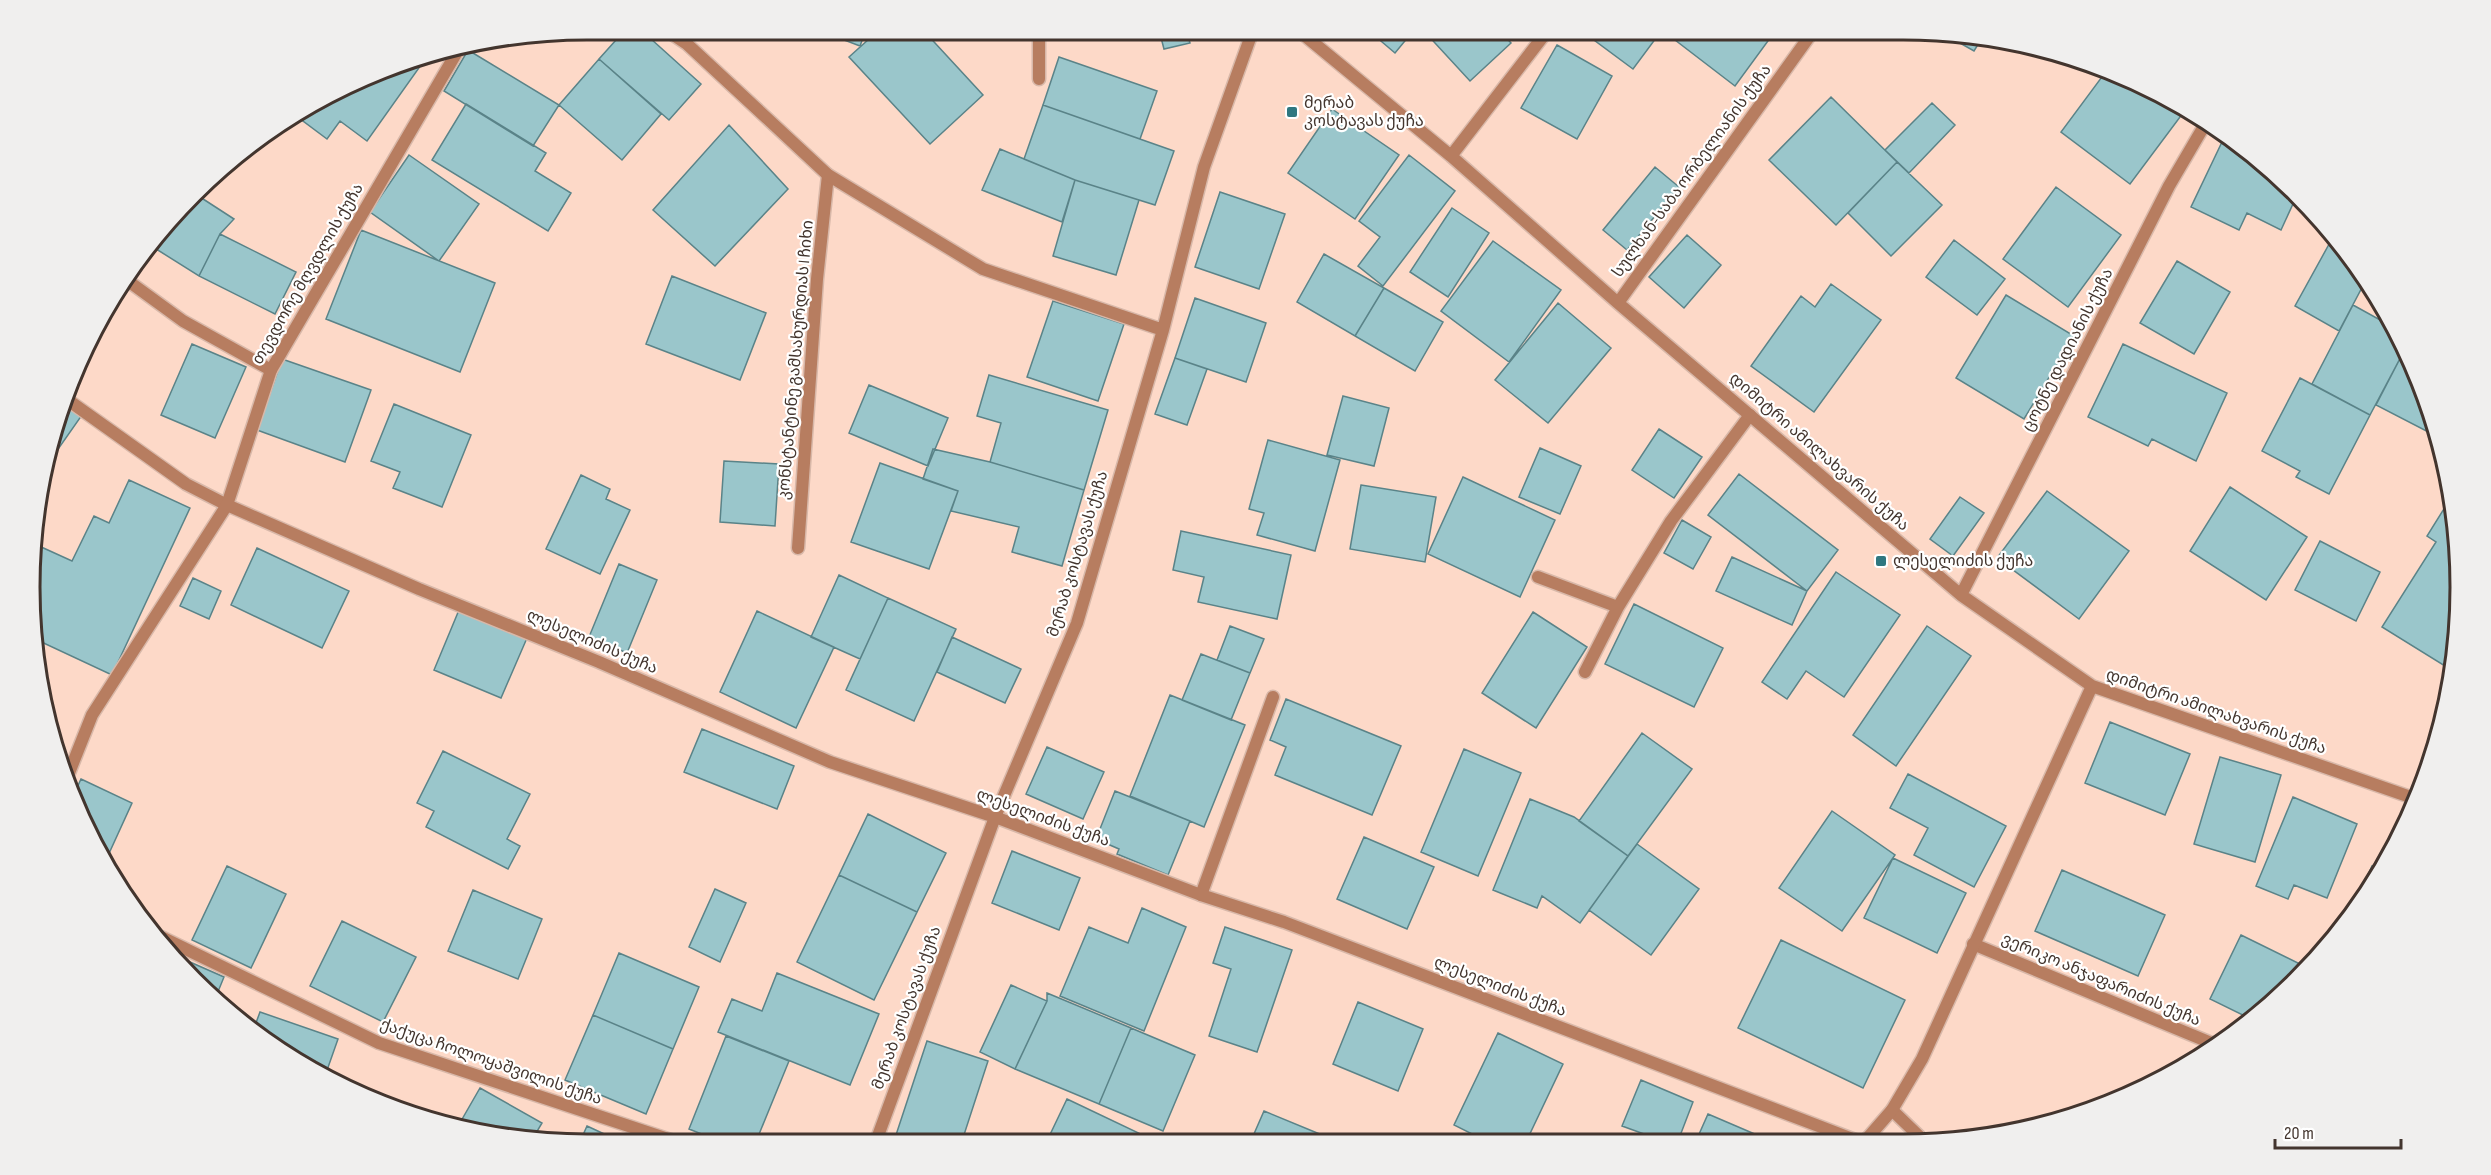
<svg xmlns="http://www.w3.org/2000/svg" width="2491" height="1175" font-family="'Sofia Sans Condensed','Noto Sans Georgian',sans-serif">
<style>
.building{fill:#9ac6cb;stroke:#5a8388;stroke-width:1.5}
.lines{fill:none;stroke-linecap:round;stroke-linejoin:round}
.service-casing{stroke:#d8b8a9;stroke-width:15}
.minor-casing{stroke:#d8b8a9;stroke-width:15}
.service{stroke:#b77d60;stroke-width:12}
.minor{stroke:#b77d60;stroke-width:12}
.poi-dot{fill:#2f7780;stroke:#fff;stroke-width:2}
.labels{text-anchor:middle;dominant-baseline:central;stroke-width:4.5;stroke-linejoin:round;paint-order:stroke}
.poi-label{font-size:16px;fill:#43352e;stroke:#fff;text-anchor:start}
.street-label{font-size:16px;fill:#43352e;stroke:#fff}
.rim{fill:none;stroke:#43352e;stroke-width:3}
</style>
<rect width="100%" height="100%" fill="#fdd9c8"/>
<!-- building -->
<path class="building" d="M625,30H641L701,84L669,120L599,59Z
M799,30H814L812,35Z
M818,30H866L860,46Z
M879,30H923L983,95L930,144L849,57Z
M1159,30H1186L1190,43L1164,49Z
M1368,30H1414L1395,53Z
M1423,30H1499L1511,43L1470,81Z
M1601,30H1662L1633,69L1594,40Z
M1662,30H1776L1735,86Z
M1944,34L1982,38L1974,51Z
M1557,45L1612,76L1577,139L1521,108Z
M468,50L559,105L533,146L444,91Z
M1059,57L1157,91L1140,139L1043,105Z
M412,59L421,65L367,141L340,121L327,139L299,118Z
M599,59L661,114L622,160L559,105Z
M2107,70L2117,73L2186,109L2130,184L2061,132Z
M1831,97L1897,162L1836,225L1769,160Z
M1932,103L1955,125L1909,173L1885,150Z
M466,104L546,153L535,171L571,193L548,231L432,160Z
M1043,105L1174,151L1155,205L1075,180L1024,159Z
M1332,109L1399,155L1355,219L1288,173Z
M729,125L788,189L715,266L653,210Z
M2222,142L2254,158L2298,193L2281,230L2247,213L2239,230L2191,207Z
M1000,149L1075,180L1062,222L982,190Z
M409,155L479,204L439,261L370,212Z
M1409,155L1455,191L1383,286L1358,266L1380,237L1359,221Z
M1897,162L1942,205L1891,256L1848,213Z
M1655,167L1679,187L1627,250L1603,230Z
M1075,180L1139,200L1116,275L1053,256Z
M2056,187L2121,235L2068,307L2003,259Z
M1220,192L1285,214L1259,289L1195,267Z
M200,197L234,219L220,234L199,276L153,247Z
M1452,208L1489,233L1448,297L1410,272Z
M361,230L495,283L460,372L326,319Z
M220,234L296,272L275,314L199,276Z
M1687,235L1721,265L1684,308L1649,277Z
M2333,237L2367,278L2339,331L2295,306Z
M1954,240L2005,279L1977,315L1926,277Z
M1493,241L1561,290L1509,362L1441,311Z
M1324,254L1384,288L1355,336L1297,302Z
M2177,261L2230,292L2194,354L2140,323Z
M672,276L766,313L740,380L646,344Z
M1831,284L1881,320L1814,412L1751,366L1801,296L1815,307Z
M1384,288L1443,322L1415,371L1355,336Z
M2006,295L2074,336L2024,419L1956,378Z
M1195,298L1266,323L1246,382L1175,358Z
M1053,301L1124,324L1098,401L1027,377Z
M1558,303L1611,348L1548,423L1495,380Z
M2353,305L2393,327L2405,349L2370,415L2312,384Z
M2385,312L2393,327L2381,320Z
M192,344L246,367L215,438L161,415Z
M2123,344L2227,393L2196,461L2152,439L2148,446L2088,417Z
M2405,349L2419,374L2438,437L2376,405Z
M1175,358L1207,369L1187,425L1155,414Z
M282,359L371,390L345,462L257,430Z
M989,375L1108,410L1084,490L990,462L1001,423L977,416Z
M2300,378L2370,415L2329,494L2296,477L2300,471L2262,451Z
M869,385L948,418L928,466L849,433Z
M1343,396L1389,408L1374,466L1327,455Z
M64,403L82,415L54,455L49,451Z
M394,404L471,435L442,507L393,488L400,472L371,461Z
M1659,429L1702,457L1674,498L1632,470Z
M1268,440L1340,460L1315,551L1257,535L1264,513L1249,509Z
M1540,448L1581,466L1560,514L1519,497Z
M933,449L990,462L1084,490L1062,566L1012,552L1019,527L951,511L958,491L923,479Z
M724,461L779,464L775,526L720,522Z
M880,463L958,491L929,569L851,542Z
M1739,474L1838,550L1807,591L1708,515Z
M581,475L610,489L606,499L630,510L600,574L546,549Z
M1463,477L1555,520L1520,597L1428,554Z
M129,480L190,508L112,675L35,639L39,546L72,561L94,516L109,523Z
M1361,485L1436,497L1425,562L1350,549Z
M2230,487L2307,537L2266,600L2190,551Z
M2047,491L2129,551L2079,619L1997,558Z
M2452,496L2461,588L2453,671L2382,627L2436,542L2427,536Z
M1960,497L1984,513L1953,556L1930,539Z
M1682,520L1711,537L1693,569L1664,553Z
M1181,531L1291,555L1277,619L1198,602L1204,577L1173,570Z
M2320,541L2380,572L2356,621L2295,590Z
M257,548L349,591L322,648L231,605Z
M1732,557L1807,591L1792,625L1716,591Z
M619,564L657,580L627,653L589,637Z
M1836,572L1900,615L1844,697L1806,671L1787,699L1762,682Z
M839,575L888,598L860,659L811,637Z
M193,578L221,591L209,619L180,606Z
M888,598L956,629L914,721L846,690Z
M1634,604L1723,648L1694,707L1605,664Z
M459,610L527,638L501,698L434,670Z
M757,611L834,647L796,728L720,692Z
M1533,612L1587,647L1536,728L1482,693Z
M1230,626L1264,639L1250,673L1217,660Z
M1927,626L1971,656L1896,766L1853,735Z
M952,637L1021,669L1005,703L937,672Z
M1201,654L1250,673L1231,720L1182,700Z
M1170,695L1245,725L1204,827L1130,796Z
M1286,699L1401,746L1372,815L1275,775L1286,747L1270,740Z
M2110,722L2190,754L2165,815L2085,783Z
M702,729L794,766L777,809L684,772Z
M1642,733L1692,769L1628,856L1579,821Z
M1047,747L1104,772L1083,819L1026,794Z
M1464,749L1521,773L1478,876L1421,852Z
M443,751L530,794L507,839L520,846L508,869L426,827L434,811L417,803Z
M2220,757L2281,775L2255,862L2194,844Z
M1908,774L2006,826L1974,887L1914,855L1928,828L1890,808Z
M81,779L132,803L106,860L88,834L75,792Z
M1115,791L1190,821L1168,875L1117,854L1119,849L1096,839Z
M2293,797L2357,824L2327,898L2294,885L2288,899L2256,886Z
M1530,799L1574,817L1628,856L1580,923L1542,896L1537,908L1493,890Z
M1832,811L1895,855L1842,931L1779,888Z
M868,814L946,853L917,912L839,875Z
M1364,837L1434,867L1407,929L1337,899Z
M1637,844L1699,889L1651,955L1589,910Z
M1012,851L1080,878L1059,930L992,903Z
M1893,858L1966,893L1937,953L1864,918Z
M227,866L286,894L251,968L192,940Z
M2372,866L2379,870L2342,931Z
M2062,870L2165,915L2138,976L2035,931Z
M839,875L917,912L874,1000L797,962Z
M715,889L746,903L720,962L689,947Z
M473,890L542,919L518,979L448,951Z
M1142,908L1186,927L1144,1031L1060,996L1089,927L1128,943Z
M342,921L416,957L383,1022L310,986Z
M1225,927L1292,950L1257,1052L1209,1036L1231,969L1213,963Z
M2241,935L2306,967L2253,1020L2210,999Z
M1781,940L1905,1000L1863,1088L1738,1028Z
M619,953L699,987L673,1049L593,1015Z
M174,955L224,977L215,999L194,982Z
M777,973L879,1014L850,1085L718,1032L732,999L762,1011Z
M1011,985L1047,1001L1015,1069L980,1052Z
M1047,993L1131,1028L1099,1104L1015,1069L1047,1001Z
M1358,1002L1423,1029L1398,1091L1333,1064Z
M260,1012L338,1039L325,1076L277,1051L253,1031Z
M593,1015L673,1049L646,1114L565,1080Z
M1131,1028L1195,1055L1163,1131L1099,1104Z
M1498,1033L1563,1064L1526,1142H1488L1454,1125Z
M726,1036L789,1061L755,1144L729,1145L689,1129Z
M927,1041L988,1061L961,1144H893Z
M1641,1080L1693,1102L1678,1141H1641L1644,1134L1622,1126Z
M480,1088L542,1123L532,1140L478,1134L457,1128Z
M1067,1099L1147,1137L1144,1143H1046Z
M1264,1111L1322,1135L1319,1142L1250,1143Z
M2057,1112L2066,1116L2053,1120Z
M1708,1114L1771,1141H1696Z
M587,1126L628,1145L579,1144Z"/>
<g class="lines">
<defs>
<path id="service" d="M1039,79V30
M124,278L183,321L271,370
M65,398L186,484L227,505
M798,548L817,279L828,175
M1538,577L1618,607
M1585,672L1618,607L1671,521L1750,415
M1201,895L1273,697
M161,937L379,1043L686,1145
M1973,944L2216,1045
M1892,1110L1923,1140"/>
<path id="minor" d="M666,30L687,44L828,175L983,269L1163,330
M1298,30L1451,156L1618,303L1961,595L2092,686L2419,800
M1451,156L1548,30
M1618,303L1814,30
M227,505L419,589L599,662L830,762L995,817L1201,895L1284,922L1858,1141
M1961,595L2169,186L2207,121
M69,773L92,715L227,505L271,370L457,52
M1865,1141L1892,1110L1922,1059L2092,686
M875,1144L995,817L1077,623L1163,330L1204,167L1253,30"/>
</defs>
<!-- service casing -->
<use href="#service" class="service-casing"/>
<!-- minor casing -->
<use href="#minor" class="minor-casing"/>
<!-- service -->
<use href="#service" class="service"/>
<!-- minor -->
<use href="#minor" class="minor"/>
</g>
<!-- markers -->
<g class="poi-dot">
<rect x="1286" y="106" width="12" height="12" rx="3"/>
<rect x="1875" y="555" width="12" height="12" rx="3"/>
</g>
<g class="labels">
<!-- poi labels -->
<g class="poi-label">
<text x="1304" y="103">მერაბ<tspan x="1304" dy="18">კოსტავას ქუჩა</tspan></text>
<text x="1893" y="561">ლესელიძის ქუჩა</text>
</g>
<!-- street labels -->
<g class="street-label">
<text transform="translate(1692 171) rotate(-54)">სულხან-საბა ორბელიანის ქუჩა</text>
<text transform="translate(308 274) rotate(-60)">თევდორე მღვდლის ქუჩა</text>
<text transform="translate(2068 350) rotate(-63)">ცოტნე დადიანის ქუჩა</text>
<text transform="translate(796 360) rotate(-85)">კონსტანტინე გამსახურდიას I ჩიხი</text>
<text transform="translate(1819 452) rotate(41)">დიმიტრი ამილახვარის ქუჩა</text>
<text transform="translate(1078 554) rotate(-73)">მერაბ კოსტავას ქუჩა</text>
<text transform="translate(592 642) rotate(23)">ლესელიძის ქუჩა</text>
<text transform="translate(2216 712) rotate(19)">დიმიტრი ამილახვარის ქუჩა</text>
<text transform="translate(1043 818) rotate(20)">ლესელიძის ქუჩა</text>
<text transform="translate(2101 980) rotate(23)">ვერიკო ანჯაფარიძის ქუჩა</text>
<text transform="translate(1500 987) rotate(21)">ლესელიძის ქუჩა</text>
<text transform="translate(907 1008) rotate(-70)">მერაბ კოსტავას ქუჩა</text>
<text transform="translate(491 1062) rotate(19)">ქაქუცა ჩოლოყაშვილის ქუჩა</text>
</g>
</g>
<!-- crop -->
<path d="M0 0H2491V1175H0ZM587 40H1903A547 547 0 0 1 2450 587V587A547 547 0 0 1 1903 1134H587A547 547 0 0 1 40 587V587A547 547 0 0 1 587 40Z" fill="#f0efee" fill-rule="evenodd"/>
<path class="rim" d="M587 40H1903A547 547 0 0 1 2450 587V587A547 547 0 0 1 1903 1134H587A547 547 0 0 1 40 587V587A547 547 0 0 1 587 40Z"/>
<!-- scale -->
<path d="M2275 1139v9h126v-9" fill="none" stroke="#43352e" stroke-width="3"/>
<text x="2284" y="1139" font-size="18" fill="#43352e" stroke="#ffffff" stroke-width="4.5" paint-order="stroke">20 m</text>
</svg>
